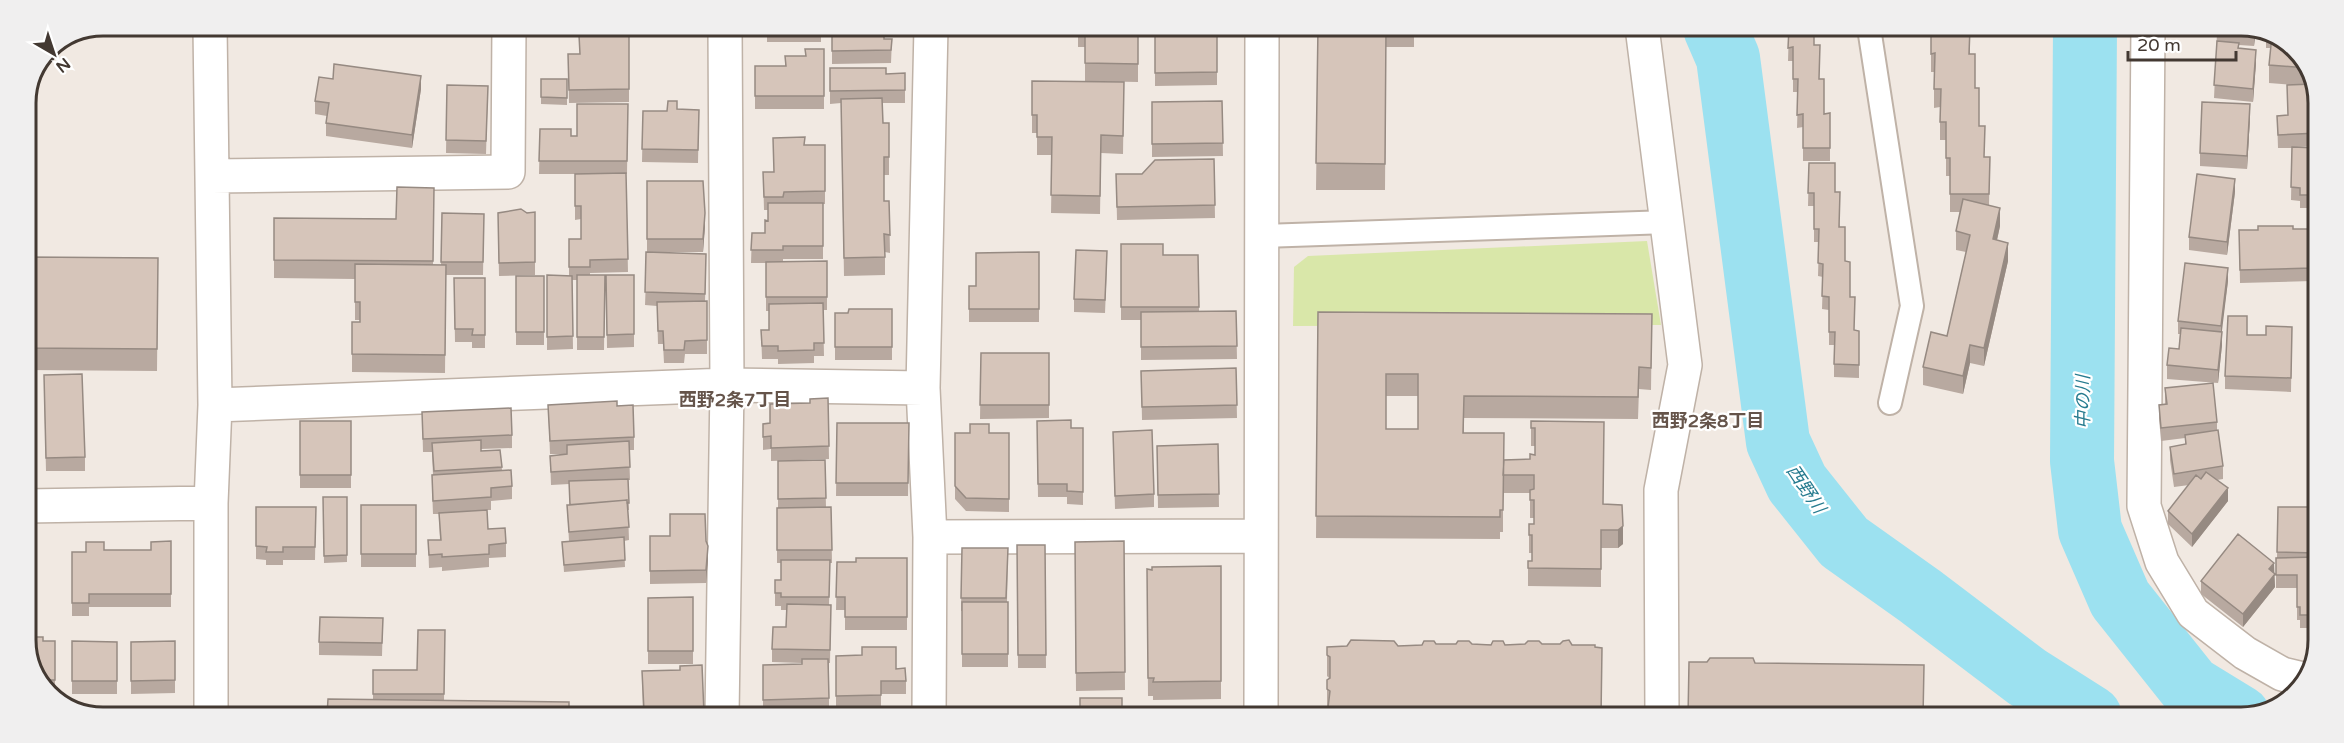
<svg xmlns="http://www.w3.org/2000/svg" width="2344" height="743" font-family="'Varela Round','Noto Sans JP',sans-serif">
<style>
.green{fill:#d9e7a9}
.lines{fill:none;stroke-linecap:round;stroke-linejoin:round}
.river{stroke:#9ce1f0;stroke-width:64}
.service-casing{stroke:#bfb2a7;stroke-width:26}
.minor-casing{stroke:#bfb2a7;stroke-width:36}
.service{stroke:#fff;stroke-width:22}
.minor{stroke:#fff;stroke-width:33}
.wall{fill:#b8a9a0;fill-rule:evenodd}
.shaded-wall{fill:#968a82}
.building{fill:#d6c5ba;stroke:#968a82;stroke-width:1.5;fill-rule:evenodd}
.labels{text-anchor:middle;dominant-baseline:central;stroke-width:4.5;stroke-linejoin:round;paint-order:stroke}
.neighbourhood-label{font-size:18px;font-weight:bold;fill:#65544a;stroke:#fff}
.water-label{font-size:18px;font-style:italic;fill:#267b8f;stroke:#fff}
.rim{fill:none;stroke:#433932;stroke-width:3}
</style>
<rect width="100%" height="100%" fill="#f1e9e2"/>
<!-- green -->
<path class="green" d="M1647,241L1661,325L1293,326L1294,267L1308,256Z"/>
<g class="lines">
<!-- river -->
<path class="river" d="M1715,28L1728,58L1778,442L1797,483L1844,542L1920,596L2027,677L2090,717
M2085,28L2082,461L2090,530L2120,599L2190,687L2239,717"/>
<defs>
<path id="service" d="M1869,28L1912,306L1890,403
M1262,236L1668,222"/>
<path id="minor" d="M210,26L215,405L211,503V715
M1642,27L1685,365L1661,490L1662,717
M2148,28L2144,506L2162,562L2193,613L2245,653L2282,674L2303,679
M212,176L508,172L509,26
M215,405L727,385L923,388
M26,506L211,503
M930,537L1260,536
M722,716L727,385L725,26
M929,716L930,537L923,388L931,27
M1261,716L1262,27"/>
</defs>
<!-- service casing -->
<use href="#service" class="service-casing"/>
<!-- minor casing -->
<use href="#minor" class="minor-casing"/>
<!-- service -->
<use href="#service" class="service"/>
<!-- minor -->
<use href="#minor" class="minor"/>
</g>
<!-- wall -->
<path class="wall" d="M377,26H477V32L377,33Z
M629,26V102L569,103L568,54H580L589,35Z
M767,26H821V42H767Z
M832,26L884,39H892L891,63L832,64Z
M1078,27H1138V82L1085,81V47H1078Z
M1318,27H1414V47H1386L1385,190H1316Z
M1789,28L1814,45L1824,114L1830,113V161H1803V127L1797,128L1798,92H1793V61H1788Z
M1926,28H1970V54L1979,126L1984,157H1990L1989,205L2000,226L1997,240L2008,261L1984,366L1970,363L1963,394L1923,385V367L1947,336L1966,252L1956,250V231L1960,212H1950V176H1946V140H1940V107L1934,108V72H1931V37H1926Z
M2212,28H2256L2254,46L2239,45V49L2256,63L2253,102L2214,98L2217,33L2212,32Z
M1217,29V85L1155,86V30Z
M2266,32L2302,56L2318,98V146L2297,147L2318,148V208H2300V201L2291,200L2292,148H2278L2277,116L2288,115L2287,85H2293L2269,83V65L2271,48H2266Z
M824,49V109H755V66H785V56H805Z
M830,68L886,74L905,90V103H882L883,123H889V175H884V201H889L890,253L885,252V275L844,276L841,103L830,104Z
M541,79H567V105L541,104Z
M1032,81L1124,82L1123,154L1101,153L1100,214L1051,213L1052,155H1037V133H1032Z
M447,85L488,86L486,154L446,153Z
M421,89L412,148L326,136V123L327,116L315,114V101Z
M1222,101L1223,156L1152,157V102Z
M628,104L627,174H626L628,272L590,273V275H605L604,350H577V280H572L573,349L547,350V275L569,276V239H581V219L575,220V174H539L540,129L571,136H577Z
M677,109L699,110L698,163L642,162L643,111H667Z
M2250,117L2247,169L2200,166V153Z
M805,145H825V204H823V259H783V262L827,261V310H823L824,356H814V363L778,364V359H762L761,330H769V311H766V263H751L752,233H765L768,221V210H764L763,172H774Z
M1214,159L1215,218L1117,220L1116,174H1142Z
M1809,163L1835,192L1854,330L1859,331V378L1834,377V345H1829V310L1822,309L1823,277L1818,276L1819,242H1814V206H1808Z
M647,181L705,226L703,252H665L706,267L705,301H707V354H685L684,363H664L663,344H658L657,306L645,305L647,252Z
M434,188L433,265H441L442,213L484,214L483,275H446L445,373L352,372V322H360V320H355V279L274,278V218L396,219Z
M2235,192L2227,255L2189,250V237Z
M535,212V275L499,276L498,213Z
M2258,226L2293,229H2311L2312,281L2240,283L2239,230H2258Z
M1121,244L1163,255H1198L1199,311H1236L1237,359L1141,360V320H1121Z
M1039,252V322H969V286H976Z
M26,257L158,258L157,371L26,370Z
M1107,264L1105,313L1074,312V299Z
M606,275H634V347L607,348Z
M516,276H544V345H516Z
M454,278H485V348H472V342H455Z
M2228,281L2221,332L2222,345L2218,383L2167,379V365L2179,349L2180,334H2178V321Z
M892,309V360H835V313H848Z
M1318,312L1652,314L1651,390L1639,389L1638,419L1464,418V433L1504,460L1530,459L1535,455V446H1531V421L1603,504L1622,505L1623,544L1618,548H1601V587L1528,586V568L1532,561V553H1529V524H1534V518H1530V493H1503V532H1500V539L1316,538ZM1386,396H1418V429H1386Z
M2292,327L2291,392L2225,389V376L2247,335H2266Z
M981,353H1049V418L980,419Z
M1236,368L1237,418L1142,420L1141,371Z
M44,388L85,457V471H46Z
M2165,388L2217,422V430L2223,466V479L2217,480L2228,501L2192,547L2168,524V511L2189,485L2174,487L2170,460V447L2185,445V438L2161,441L2159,418V405L2165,404Z
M828,398L829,459L771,461V449L763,450V437L770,423L810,403V399Z
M548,405L617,406L634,437V450H629L630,480H628L629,510H628L629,540L624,541L625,567L564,572L562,542L569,541L567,505H570L569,484L551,485L550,456L567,454H550Z
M422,412L512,435V448L481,449V451L500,450L502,470L512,486V499L491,501V510H487L488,529L506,543V557L489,558V567L442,571V567L429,568L428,540H440L439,514H433L432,488V475H433L432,452H423Z
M300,421H351V488H300Z
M1037,421L1071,428H1083V505L1067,504V497H1038Z
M837,423H909L908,496H836Z
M1113,432L1154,494V507L1115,509Z
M955,433H1009V512L966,511L955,499Z
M1218,444L1219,507L1158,508L1157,446Z
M825,460L826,508L831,507L832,563H830L829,605H831L830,663H829V711L763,713V665L802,664V663L772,662V649L786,627L787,610H781V606H775V580H781V563H777V508H778V461Z
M323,497H347V562L324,563Z
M361,505H416V567H361Z
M256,507H316L315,560H283V565H266V560L256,559Z
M2278,507H2316V628H2300V620H2297V588H2276V558H2277Z
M650,536L706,541L708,559L706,583L650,584Z
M171,541V607H89V616H72V552H86L104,550H151Z
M1124,541L1125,690L1076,691L1075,542Z
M1017,545H1045L1046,668H1018Z
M962,548H1008L1007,602H1008V667H962V611H961Z
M907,558V630H845V610H836L837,562H856Z
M1221,566V699L1153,700V696H1148L1147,569Z
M2274,573L2275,587L2243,627L2201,594V581Z
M693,597V664H648V598Z
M383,618L382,656L319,655V642Z
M445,630L444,700H373V670H417Z
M43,641H55V693H51L42,687L26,645Z
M72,641L117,642V694H72Z
M175,641V693L131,694V642Z
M1436,644L1572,645L1602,648V717L1327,716V680L1329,678L1327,676V647L1398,646Z
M836,656L896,669L906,681V694H881V708L836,709Z
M702,665L704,716L643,715L642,671L680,670Z"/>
<!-- shaded-wall -->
<path class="shaded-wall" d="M2254,28H2256L2254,46Z
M2256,50V63L2253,102V89Z
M421,76V89L412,148V135Z
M2250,104V117L2247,169V156Z
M2235,179V192L2227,255V242Z
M2000,208V226L1993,258V239Z
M705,213V226L703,252V239Z
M2008,243V261L1984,366V348Z
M2228,268V281L2221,339V326Z
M2222,332V345L2218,383V370Z
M1970,345V363L1963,394V376Z
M2228,488V501L2192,547V534Z
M1623,526V544L1618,548V530Z
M708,546V559L706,583V570Z
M2274,563L2275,587L2243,627V614L2269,569Z"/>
<!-- building -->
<path class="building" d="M589,26H629V89L569,90L568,54H580L579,35H589Z
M767,26H821V29H767Z
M832,26H884V39H892L891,50L832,51Z
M1078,27H1138V64L1085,63V35H1091L1090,29H1078Z
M1318,27H1386L1385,164L1316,163Z
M1789,28H1814V45H1820L1819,79H1824V114L1830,113V148H1803V114L1797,115L1798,79H1793V47L1788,48Z
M1931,28H1970L1969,54H1975V88H1979V126H1985L1984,157H1990L1989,194H1950V158H1946V122H1940L1941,89H1934L1935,53L1931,54Z
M2217,28H2254V33L2217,29Z
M1217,29V72L1155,73V30Z
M2272,35L2302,56L2307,68L2269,65Z
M2217,41L2239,43L2238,48L2256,50L2253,89L2214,85Z
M805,49H824V96H755V66H786L785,56H806Z
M334,64L421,76L412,135L326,123L329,103L315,101L319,77L333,79Z
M830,68H886V74L905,73V90L830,91Z
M541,79H567V98L541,97Z
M1032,81L1124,82L1123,136L1101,135L1100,196L1051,195L1052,137H1037V115H1032Z
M2313,84L2318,98V133L2278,135L2277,116L2288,115L2287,85Z
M447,85L488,86L486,141L446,140Z
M882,98L883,123H889V157H884V201H889L890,235L884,234L885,257L844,258L841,99Z
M668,101H677V109L699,110L698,150L642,149L643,111H667Z
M1222,101L1223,143L1152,144V102Z
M2202,102L2250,104L2247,156L2200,153Z
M577,104H628L627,161H539L540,129H571V136H577Z
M805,137L804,145H825V191L784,192L783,197H764L763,172H774L773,138Z
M2292,147L2318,148V195H2300V188L2291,187Z
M1214,159L1215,205L1117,207L1116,174H1142L1155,160Z
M1809,163H1835V192H1840L1839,227H1845V261L1850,262V297H1855L1854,330L1859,331V365L1834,364L1835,332H1829V297L1822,296L1823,264L1818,263L1819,229H1814V193H1808Z
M626,173L628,259L590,260V267H569V239H581V206H575V174Z
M2197,174L2235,179L2227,242L2189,237Z
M647,181H703L705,213L703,239H647Z
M397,187L434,188L433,261L274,260V218L396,219Z
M1963,199L2000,208L1993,239L2008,243L1984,348L1970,345L1963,376L1923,367L1931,332L1947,336L1970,235L1956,231Z
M768,203H823V246H783V250H751L752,233H765V220L768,221Z
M521,209L527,213L535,212V262L499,263L498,213Z
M442,213L484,214L483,262H441Z
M2258,226H2293V229H2311L2312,268L2240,270L2239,230H2258Z
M1121,244H1163V255H1198L1199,307H1121Z
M1076,250L1107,251L1105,300L1074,299Z
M646,252L706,254L705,294L645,292Z
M1039,252V309H969V286H976V253Z
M26,257L158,258L157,349L26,348Z
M827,261V297H766V262Z
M2185,263L2228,268L2221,326L2178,321Z
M355,264L446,265L445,355L352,354V322H360V302H355Z
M547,275L572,276L573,336L547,337Z
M577,275H605L604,337H577Z
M606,275H634V334L607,335Z
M516,276H544V332H516Z
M454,278H485V335H472L473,329H455Z
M707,301V340L685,341L684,350H664L663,331H658L657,302Z
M823,303L824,343H814V350L778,351V346H762L761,330H769V304Z
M849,309H892V347H835V313H848Z
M1236,311L1237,346L1141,347V312Z
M1318,312L1652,314L1651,368L1639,367L1638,397L1464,396L1463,433H1504L1503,510H1500V517L1316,516ZM1386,374H1418V429H1386Z
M2228,316H2247V335H2266V326L2292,327L2291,378L2225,376Z
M2181,328L2222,332L2218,370L2167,365L2169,348L2179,349Z
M981,353H1049V405H980Z
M1236,368L1237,405L1142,407L1141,371Z
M82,374L85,457L46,458L44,375Z
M2213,383L2217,422L2161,428L2159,405L2167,404L2165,388Z
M828,398L829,446L771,448V436L763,437V424L770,423V404L810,403V399Z
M617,401V406L633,405L634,437L550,441L548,405Z
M511,408L512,435L423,439L422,412Z
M1071,420V428H1083V492L1067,491V484H1038L1037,421Z
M300,421H351V475H300Z
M1531,421L1604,422L1603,504L1622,505L1623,526L1618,530H1601V569L1528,568V561H1532V535H1529V524H1534V500H1530V490L1534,489V475H1503L1504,460L1530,459V454L1535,455V428H1531Z
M837,423H909L908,483H836Z
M970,424H989V433H1009V499L966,498L955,486V433H970Z
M1152,430L1154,494L1115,496L1113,432Z
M2218,430L2223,466L2174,474L2170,447L2186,444L2185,435Z
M481,440V451L500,450L502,467L434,471L432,443Z
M629,441L630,467L551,472L550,456L567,454V445Z
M1218,444L1219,494L1158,495L1157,446Z
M825,460L826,498L778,499V461Z
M511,470L512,486L491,488V497L433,501L432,475Z
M2206,472L2228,488L2192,534L2168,511L2196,475L2201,479Z
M628,479L629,503H627V500L570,505L569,481Z
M323,497H347V555L324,556Z
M627,500L629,527L569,532L567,505Z
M361,505H416V554H361Z
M256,507H316L315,547H283V552H266L267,547L256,546Z
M831,507L832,550H777V508Z
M2278,507H2316V553L2277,552Z
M487,510L488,529L505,528L506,543L489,545V554L442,557V554L429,555L428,540H441L439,513Z
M670,514H705L706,541L708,546L706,570L650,571V536H670Z
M2238,534L2274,563L2269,569L2275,574L2243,614L2201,581Z
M624,537L625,560L564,565L562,542Z
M171,541V594H89V603H72V552H86V542H104V550H151V542Z
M1124,541L1125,672L1076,673L1075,542Z
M1017,545H1045L1046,655H1018Z
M962,548H1008L1006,598H961Z
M2316,557V615H2300V607H2297V575H2276V558Z
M856,558H907V617H845V597H836L837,562H856Z
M781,560H830L829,597H781V593H775V580H781Z
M1221,566V681L1153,682L1154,678H1148L1147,569L1152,570V567Z
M693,597V651H648V598Z
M962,602H1008V654H962Z
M787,604L831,605L830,650L772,649L773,627H786Z
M320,617L383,618L382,643L319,642Z
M418,630H445L444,694H373V670H417Z
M27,637H43V641H55V680H39L26,645Z
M1351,640L1394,641L1398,646L1422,645L1424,641H1434L1436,644H1456L1458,641H1469L1472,644L1491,645L1493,641H1503L1505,645L1525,644L1528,641H1539L1542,644H1560L1563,641L1569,640L1572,645H1595V647L1602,648L1601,716L1430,715V716H1327L1330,691L1327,689V680L1330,678V657L1327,655V647L1347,646Z
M72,641L117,642V681H72Z
M175,641V680L131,681V642Z
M862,647H896V669L905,668L906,681H881V695L836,696V656L862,655Z
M1710,658H1753L1755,663L1924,665L1923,717H1688L1689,662H1707Z
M802,659H828L829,698L763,700V665L802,664Z
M702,665L704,714H691V710L644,711L642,671L680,670V666Z
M1080,698H1122V716H1080Z
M328,699L569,702V715H327Z
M879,709V716H852V710Z
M989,710L1045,711V716H989Z
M789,713H824V716H789Z"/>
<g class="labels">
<!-- neighbourhood labels -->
<g class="neighbourhood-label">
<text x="735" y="400">西野2条7丁目</text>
<text x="1708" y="421">西野2条8丁目</text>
</g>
<!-- water labels -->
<g class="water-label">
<text transform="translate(2083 402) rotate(-90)">中の川</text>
<text transform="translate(1806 489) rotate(56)">西野川</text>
</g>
</g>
<!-- crop -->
<path d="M0 0H2344V743H0ZM103 36H2241A67 67 0 0 1 2308 103V640A67 67 0 0 1 2241 707H103A67 67 0 0 1 36 640V103A67 67 0 0 1 103 36Z" fill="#f0efef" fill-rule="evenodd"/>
<path class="rim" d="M103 36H2241A67 67 0 0 1 2308 103V640A67 67 0 0 1 2241 707H103A67 67 0 0 1 36 640V103A67 67 0 0 1 103 36Z"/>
<!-- north arrow -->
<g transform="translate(54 54) rotate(141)" stroke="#ffffff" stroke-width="4.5" paint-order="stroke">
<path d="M0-4.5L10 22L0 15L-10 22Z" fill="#433932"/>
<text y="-9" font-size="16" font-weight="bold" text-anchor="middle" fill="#433932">N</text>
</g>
<!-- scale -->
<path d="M2128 51v9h108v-9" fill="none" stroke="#433932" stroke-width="3"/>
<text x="2137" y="51" font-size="18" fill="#433932" stroke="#ffffff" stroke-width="4.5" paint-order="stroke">20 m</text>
</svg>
